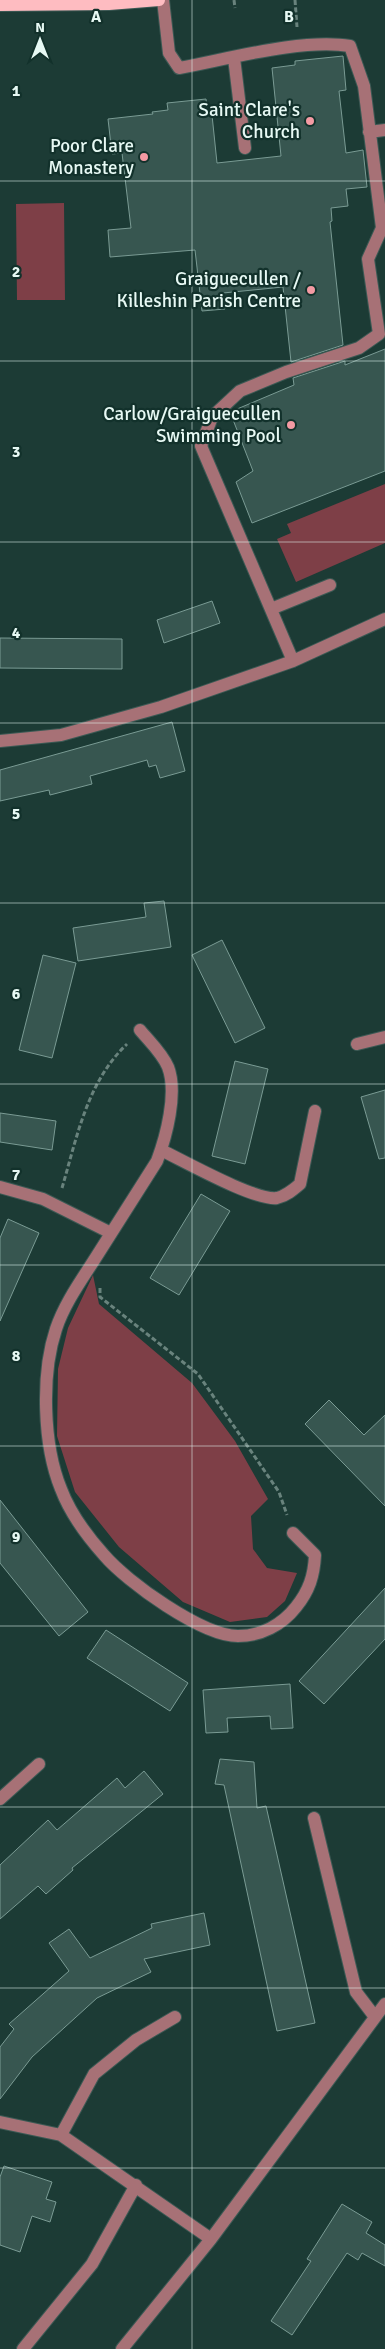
<svg xmlns="http://www.w3.org/2000/svg" width="385" height="2349" font-family="Signika,sans-serif">
<style>
.green{fill:#7e3f47}
.building{fill:#375650;stroke:#7a9b94}
.lines{fill:none;stroke-linecap:round;stroke-linejoin:round}
.minor-casing{stroke:#3c5954;stroke-width:14}
.major-casing{stroke:#3c5954;stroke-width:14}
.path{stroke:#69837d;stroke-width:3;stroke-dasharray:5 2.5;stroke-linecap:butt}
.minor{stroke:#a77176;stroke-width:12}
.major{stroke:#febcc1;stroke-width:12}
.grid{fill:none;stroke:#e7f9f4;stroke-width:1;stroke-opacity:0.55}
.poi-dot{fill:#f49aa3;stroke:#12312b;stroke-width:2}
.labels{text-anchor:middle;dominant-baseline:central;stroke-width:4.5;stroke-linejoin:round;paint-order:stroke}
.poi-label{font-size:19px;fill:#e7f9f4;stroke:#12312b;text-anchor:end}
.grid-label{font-size:16px;text-anchor:middle;font-weight:bold;fill:#e7f9f4;stroke:#12312b;stroke-width:4.5;stroke-linejoin:round;paint-order:stroke}
</style>
<rect width="100%" height="100%" fill="#1c3b35"/>
<!-- green -->
<path class="green" d="M64,203L65,300H17L16,204Z
M385,484V543L296,582L277,539L291,533L287,524Z
M93,1275L99,1304L192,1383L235,1441L268,1499L251,1516L253,1549L267,1568L297,1573L285,1601L267,1617L230,1622L183,1602L119,1547L75,1492L57,1436L58,1369L68,1328Z"/>
<!-- building -->
<path class="building" d="M343,56L346,90L339,91L346,153L363,150L367,187L346,189L348,206L331,208L332,221L330,222L343,345L291,362L283,287L223,293L225,309L202,311L195,250L110,257L108,230L131,228L122,153L112,154L108,119L153,114L152,112L168,110L167,103L206,99L208,115H212L217,163L281,156L272,68L295,65V61Z
M385,349V471L252,523L236,482L253,471L230,412L294,385L293,378L345,361V365Z
M212,601L220,623L164,643L157,620Z
M0,638L122,639V669L0,668Z
M172,722L185,771L160,778L156,765L149,767L147,760L90,776L92,784L50,795L49,790L0,801V770Z
M164,901L171,947L78,961L73,928L146,917L144,903Z
M222,940L265,1028L235,1043L192,955Z
M43,955L76,963L52,1058L19,1050Z
M235,1061L268,1069L245,1164L212,1156Z
M385,1090V1158L379,1159L361,1097Z
M0,1113L56,1121L52,1150L0,1142Z
M201,1194L230,1211L179,1295L150,1278Z
M8,1219L39,1233L0,1321V1238Z
M329,1400L364,1435L385,1415V1506L305,1424Z
M0,1500L88,1612L59,1636L0,1563Z
M385,1588V1639L324,1704L299,1681Z
M106,1630L188,1683L170,1711L87,1658Z
M290,1684L293,1728L271,1729L270,1716L227,1718L228,1732L206,1733L203,1690Z
M220,1759L254,1762L257,1808L266,1806L315,2023L277,2031L224,1785L215,1784Z
M144,1771L163,1794L72,1868L73,1870L46,1894L38,1886L0,1919V1865L48,1820L57,1830L117,1778L125,1788Z
M204,1913L210,1945L144,1959L151,1972L97,1998L32,2057L0,2099V2047L14,2029L9,2024L69,1971L49,1943L69,1929L90,1958L152,1928L151,1924Z
M4,2166L52,2182L46,2199L56,2202L50,2222L32,2216L20,2252L0,2245V2177Z
M342,2204L372,2222L366,2233L385,2245V2266L362,2253L358,2260L347,2253L292,2335L271,2321L311,2261L307,2259Z"/>
<g class="lines">
<defs>
<path id="minor" d="M163,0L169,53L179,68C228,59 303,38 350,46L364,86L382,228L368,259L379,334L359,348L286,372L240,391L212,417L201,446L293,661
M234,58L245,148
M369,132L385,130
M271,609L330,585
M0,741L61,735L161,707L293,661L385,619
M140,1030C150,1042 162,1053 168,1067C178,1093 166,1137 157,1161C137,1192 118,1223 98,1254C83,1278 65,1302 56,1329C41,1374 43,1445 61,1489C70,1513 87,1536 104,1555C127,1582 202,1636 238,1636C261,1636 282,1625 296,1607C309,1591 314,1576 315,1555L293,1533
M357,1044L385,1037
M161,1150C184,1161 255,1201 277,1198C286,1196 293,1190 300,1184L315,1111
M0,1187L43,1199L111,1233
M0,1799L39,1764
M314,1818L356,1992L375,2017
M0,2122L61,2135L211,2239
M61,2135L94,2074L136,2040L175,2017
M23,2349L92,2264L136,2185
M122,2349L211,2239L385,2004"/>
<path id="major" d="M0,5L109,4L159,0"/>
</defs>
<!-- minor casing -->
<use href="#minor" class="minor-casing"/>
<!-- major casing -->
<use href="#major" class="major-casing"/>
<!-- path -->
<path class="path" d="M234,0L235,8
M295,0L297,27
M62,1188C77,1137 87,1082 127,1044
M100,1288V1297L198,1374L279,1492L287,1515"/>
<!-- minor -->
<use href="#minor" class="minor"/>
<!-- major -->
<use href="#major" class="major"/>
</g>
<!-- grid -->
<path class="grid" d="M192,0V2349M0,181H385M0,361H385M0,542H385M0,723H385M0,903H385M0,1084H385M0,1265H385M0,1446H385M0,1626H385M0,1807H385M0,1988H385M0,2168H385"/>
<!-- markers -->
<g class="poi-dot">
<circle cx="310" cy="121" r="5"/>
<circle cx="144" cy="157" r="5"/>
<circle cx="311" cy="290" r="5"/>
<circle cx="291" cy="425" r="5"/>
</g>
<g class="labels">
<!-- poi labels -->
<g class="poi-label">
<text x="300" y="110">Saint Clare's<tspan x="300" dy="22">Church</tspan></text>
<text x="134" y="146">Poor Clare<tspan x="134" dy="22">Monastery</tspan></text>
<text x="301" y="279">Graiguecullen /<tspan x="301" dy="22">Killeshin Parish Centre</tspan></text>
<text x="281" y="414">Carlow/Graiguecullen<tspan x="281" dy="22">Swimming Pool</tspan></text>
</g>
</g>
<g class="grid-label">
<text x="96" y="22">A</text>
<text x="289" y="22">B</text>
<text x="16" y="96">1</text>
<text x="16" y="277">2</text>
<text x="16" y="457">3</text>
<text x="16" y="638">4</text>
<text x="16" y="819">5</text>
<text x="16" y="999">6</text>
<text x="16" y="1180">7</text>
<text x="16" y="1361">8</text>
<text x="16" y="1542">9</text>
</g>
<!-- north arrow -->
<g transform="translate(40 40)" stroke="#12312b" stroke-width="4" paint-order="stroke">
<path d="M0-4L9 19L0 12L-9 19Z" fill="#e7f9f4"/>
<text y="-8" font-size="14" font-weight="bold" text-anchor="middle" fill="#e7f9f4">N</text>
</g>
</svg>
